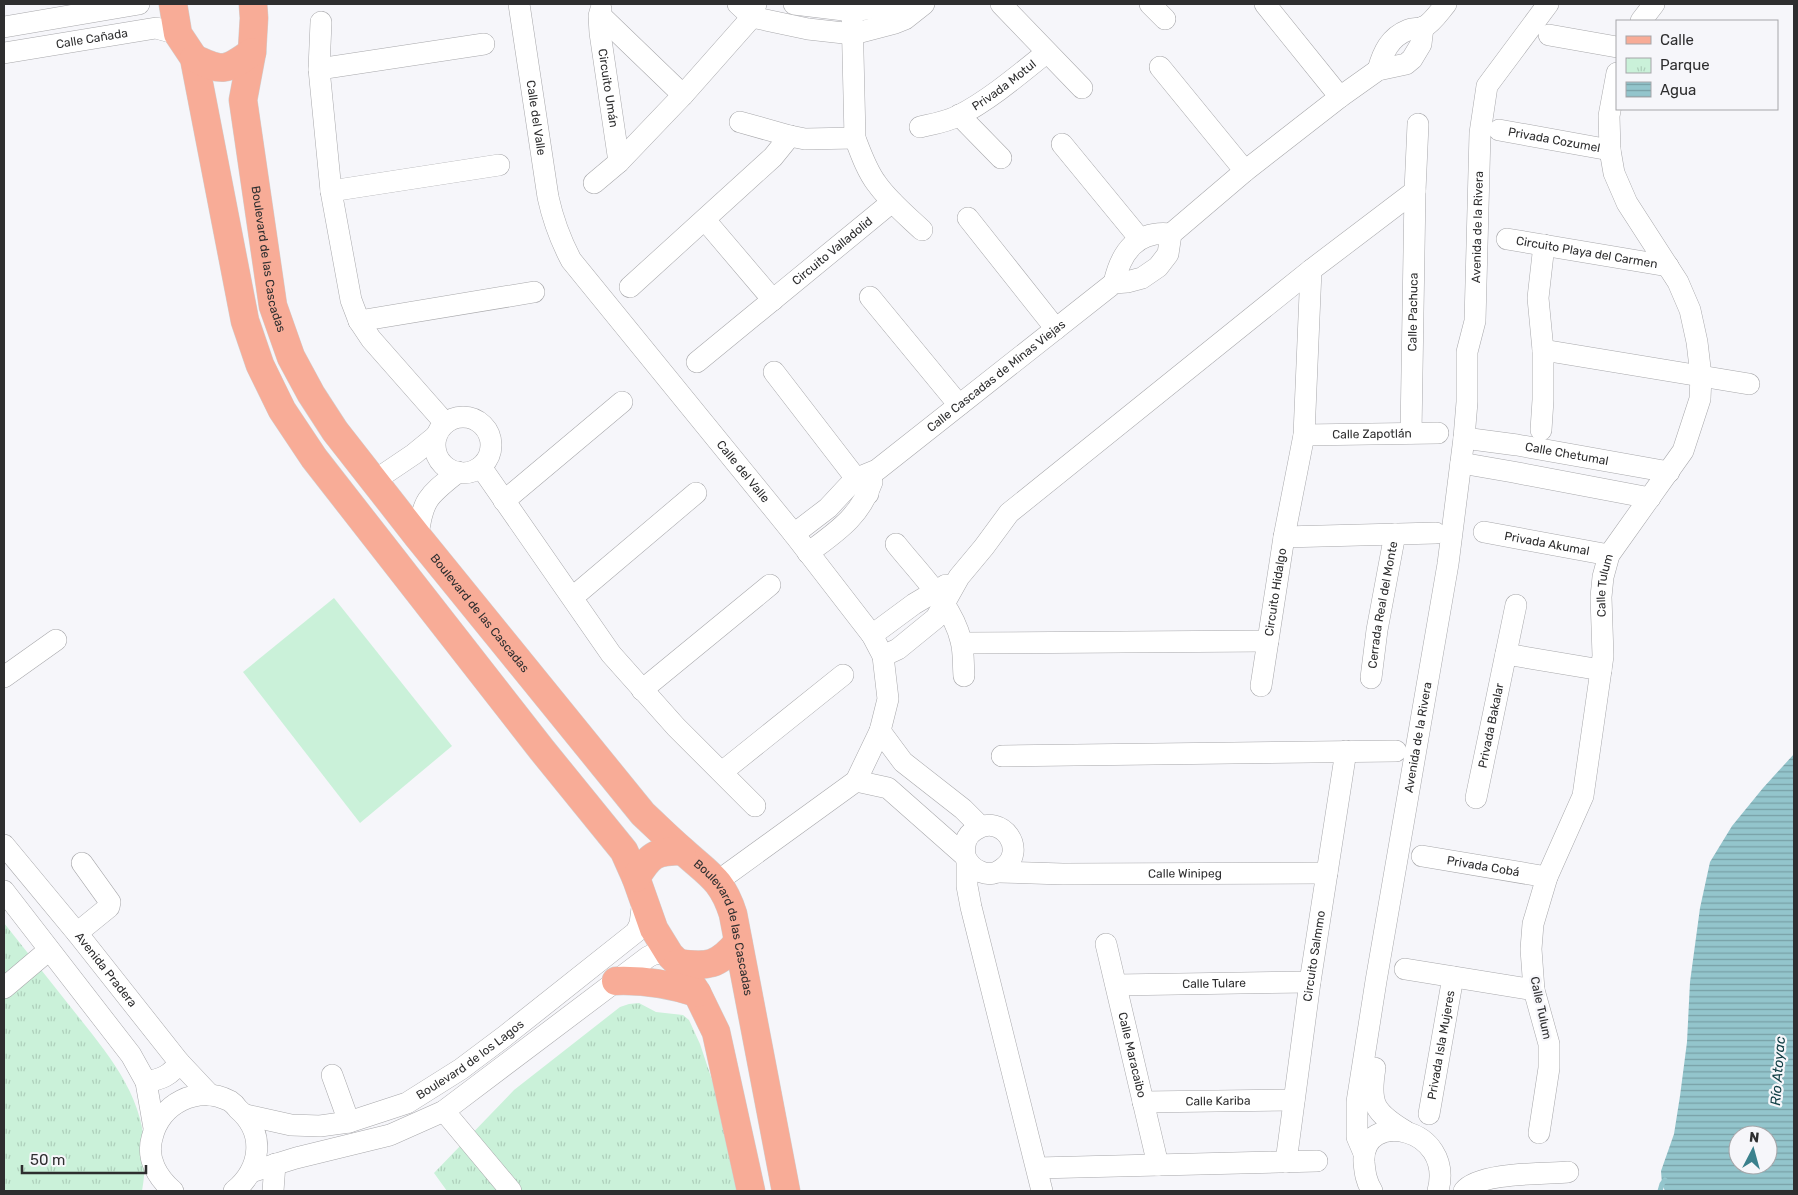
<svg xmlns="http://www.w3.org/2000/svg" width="1798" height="1195" font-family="Rubik,sans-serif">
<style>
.grass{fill:#caf1d9}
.park{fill:url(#park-tufts)}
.water{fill:url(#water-rules);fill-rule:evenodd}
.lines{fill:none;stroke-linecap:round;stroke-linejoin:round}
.stream{stroke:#93c5cc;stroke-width:5}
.minor-casing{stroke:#a8a8ab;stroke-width:22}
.major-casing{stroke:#d1d1d1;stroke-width:29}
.minor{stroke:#fff;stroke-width:21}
.major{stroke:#f8ac97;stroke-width:28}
.labels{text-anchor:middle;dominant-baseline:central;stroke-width:4.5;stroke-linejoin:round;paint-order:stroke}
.street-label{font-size:12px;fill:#2e2e2f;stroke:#f6f6fa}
.water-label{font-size:14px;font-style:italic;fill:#124046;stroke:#f6f6fa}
</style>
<defs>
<pattern id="park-tufts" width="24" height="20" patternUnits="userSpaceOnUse" patternTransform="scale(1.25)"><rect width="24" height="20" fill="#caf1d9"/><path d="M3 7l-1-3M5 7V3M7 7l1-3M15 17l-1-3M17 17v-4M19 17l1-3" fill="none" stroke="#aecfbb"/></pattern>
<pattern id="water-rules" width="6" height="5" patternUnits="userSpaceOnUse" patternTransform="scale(1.25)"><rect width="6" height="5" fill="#93c5cc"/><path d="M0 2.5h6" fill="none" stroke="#78a0a6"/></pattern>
</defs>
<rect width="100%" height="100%" fill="#f6f6fa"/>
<!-- grass -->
<path class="grass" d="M334,598L452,746L360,823L243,672Z"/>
<!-- park -->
<path class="park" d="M4,923C27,952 50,981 73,1010C120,1069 156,1111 142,1191H4Z
M639,1003L656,1012L683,1015L689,1020L700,1044L717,1095L738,1191H447L434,1173L514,1090L620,1007L629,1004Z"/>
<!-- water -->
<path class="water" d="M1794,754V1191H1665L1662,1184L1661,1171L1674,1134L1680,1096L1687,1042L1690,982L1700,908L1710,862L1732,826L1763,788ZM1738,1135H1768V1165H1738Z"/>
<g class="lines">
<!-- stream -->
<path class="stream" d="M1660,1191L1662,1184L1665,1180"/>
<defs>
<g id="minor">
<path id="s1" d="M519,4L548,197C553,220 560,239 571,260L794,534L872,635L883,656L888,699L880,731L856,781L718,881"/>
<path d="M738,4L752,17L808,29L853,34L895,23L905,19L924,4"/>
<path d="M794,4L852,11L901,4H923"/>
<path d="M1001,4L1082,88"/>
<path d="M1150,4L1165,19"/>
<path d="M1265,4L1340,97"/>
<path id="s2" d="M601,9L599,16L600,33L619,162"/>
<path d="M852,11L855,138C861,154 867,171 877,184C889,201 906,215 922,230"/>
<path d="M600,15L683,95L752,17L756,4"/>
<path d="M1641,21L1654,4"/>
<path d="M321,22L319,69L331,191L351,300L359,321L371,339L445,423"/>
<path d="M4,27L139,4"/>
<path d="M1549,35L1617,47"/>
<path id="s3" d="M4,53L156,28L178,34"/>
<path d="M1160,67L1245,171"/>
<path d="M319,69L484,44"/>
<path d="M1378,70C1383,52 1390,37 1408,30C1413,28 1419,29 1424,27C1432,23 1440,11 1446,4"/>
<path d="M959,115L1001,158"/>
<path d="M740,122L790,136L805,139L855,138"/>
<path id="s4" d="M920,127C933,124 946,122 958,116C988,101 1020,74 1046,53"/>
<path id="s5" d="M1499,130L1610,150"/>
<path d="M1062,144L1140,239"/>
<path d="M594,183L619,162L683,95"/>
<path d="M331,191L499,165"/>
<path d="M968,218L1056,329"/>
<path d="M705,220L773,300"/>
<path id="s6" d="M1507,239L1668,266"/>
<path d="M1114,283C1121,252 1137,230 1171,234"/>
<path d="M630,287L773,157L790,136"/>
<path d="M870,297L959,405"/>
<path d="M359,321L534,292"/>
<path d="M1543,350L1749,384"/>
<path id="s7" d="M697,362L892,202"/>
<path d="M774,372L868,494"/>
<circle cx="463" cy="445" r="28"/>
<path d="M1541,430L1543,400V350L1538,298L1544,245"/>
<path id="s8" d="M1411,433L1415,191L1418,124"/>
<path id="s9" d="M1304,435L1438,433"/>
<path id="s10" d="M1464,438L1517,445L1669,472"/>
<path d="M1461,463L1513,472L1650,498"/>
<path d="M481,467L611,654L676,727L755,806"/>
<path d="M374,481L414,454L436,436"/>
<path d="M504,501L622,402"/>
<path id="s11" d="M1484,532L1609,555"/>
<path id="s12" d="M794,534L828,508L855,479L877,470L1114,283L1127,282L1142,278L1158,267L1168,254L1171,234L1245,171L1340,97L1378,70L1406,64L1412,59L1421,44L1423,27"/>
<path d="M418,537C422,499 429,495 458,472"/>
<path d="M1284,537L1436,533"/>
<path d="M896,544C918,572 953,605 961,641C964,652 963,664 964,676"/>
<path d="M808,553C836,532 860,517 872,482"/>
<path d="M573,597L696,493"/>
<path d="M872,635L914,604L946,585"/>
<path d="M962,643L1268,641"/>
<path d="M1506,654L1601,670"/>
<path d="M883,656L898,649L936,618L959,577L984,547L1009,513L1311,270L1415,191"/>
<path d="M4,677L56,640"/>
<path id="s13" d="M1371,678L1377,630L1395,534"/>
<path id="s14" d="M1261,686L1284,537L1304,435L1311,270"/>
<path d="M642,690L770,585"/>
<path d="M880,731L903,762L963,809L980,826"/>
<path d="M1002,756L1396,751"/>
<path d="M722,772L843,675"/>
<path d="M856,781L888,788L965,856C971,871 989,879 1002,869C1029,851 1002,812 975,830C965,836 964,845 965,856"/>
<path id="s15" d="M1476,798L1516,605"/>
<path id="s16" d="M4,845L77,933L179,1062L210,1095"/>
<path id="s17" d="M1422,856L1547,877"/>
<path d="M967,861V886L971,907L1042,1191"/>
<path id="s18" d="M999,872L1063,874L1327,873"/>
<path d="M4,891L131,1055L146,1082L154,1128"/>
<path d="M77,933L109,907L110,902L82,863"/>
<path id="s19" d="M1106,944L1158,1165"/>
<path d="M1405,969L1534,990"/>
<path id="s20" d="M1116,985L1310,982"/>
<path d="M4,988L49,950"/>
<path d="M1375,1068C1369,1104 1374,1112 1405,1131"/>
<path d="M332,1075L349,1122"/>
<path d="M146,1082C161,1079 171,1076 179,1062"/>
<path id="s21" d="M1143,1102L1294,1100"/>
<path d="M444,1111L511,1191"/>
<path id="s22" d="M1429,1114L1453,977"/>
<path id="s23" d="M246,1115L291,1125L320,1126L349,1122L407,1103L461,1069L505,1036L636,932L640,924L643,900"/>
<path id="s24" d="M1539,1133L1549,1068V1044L1534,990L1531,949L1533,924L1547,877L1583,796L1603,656L1601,597L1603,577L1609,555L1683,451L1700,399L1701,376L1697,342L1690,310L1678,282L1627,203L1614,173L1610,150L1609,116L1617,73"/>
<path id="s25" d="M1363,1151L1357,1137V1102L1376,981L1448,564L1464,438L1467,402V352L1475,321L1480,133L1487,86L1548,4"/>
<path id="s26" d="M1286,1162L1310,982L1346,751"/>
<path d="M1037,1168L1317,1161"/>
<path d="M251,1172L296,1158L390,1135L444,1111L648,957L656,953L670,955"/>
<path d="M173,1191C158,1178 146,1159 152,1138C160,1104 197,1084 230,1101C233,1103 236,1106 238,1109C266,1133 261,1169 234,1191"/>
<path d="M273,1191L275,1164"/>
<path d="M1372,1191C1366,1181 1365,1173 1364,1162C1361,1109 1455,1126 1438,1191"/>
<path d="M1464,1191C1479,1172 1544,1174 1568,1172"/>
</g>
<g id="major">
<path d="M173,4L178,34L194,58L245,321L260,365L282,410L314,458L542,750L624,851L636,878L654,929L670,955L678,963L697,993L716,1032L751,1191"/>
<path id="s27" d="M253,4L254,18L252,52L243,100L273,306L291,357L311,394L335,431L418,537L643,814C656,826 669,839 683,851C708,874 722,879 733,914L786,1191"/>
<path d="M194,58C223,72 226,71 252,52"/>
<path d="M636,878C650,855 655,851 682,851"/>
<path d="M678,963C708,967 718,966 738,942"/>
<path d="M616,981C644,980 669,984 697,993"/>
</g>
</defs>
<!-- minor casing -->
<use href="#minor" class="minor-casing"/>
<!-- major casing -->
<use href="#major" class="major-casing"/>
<!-- minor -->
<use href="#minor" class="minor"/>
<!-- major -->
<use href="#major" class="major"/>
</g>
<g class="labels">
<!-- street labels -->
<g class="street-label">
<text stroke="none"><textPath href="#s3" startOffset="89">Calle Cañada</textPath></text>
<text stroke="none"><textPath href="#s4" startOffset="95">Privada Motul</textPath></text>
<text stroke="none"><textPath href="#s2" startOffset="80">Circuito Umán</textPath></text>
<text stroke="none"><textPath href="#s1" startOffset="115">Calle del Valle</textPath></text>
<text stroke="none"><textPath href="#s5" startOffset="56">Privada Cozumel</textPath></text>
<text stroke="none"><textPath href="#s25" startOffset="935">Avenida de la Rivera</textPath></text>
<text stroke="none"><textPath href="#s7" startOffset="175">Circuito Valladolid</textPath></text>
<text stroke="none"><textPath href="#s6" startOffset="81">Circuito Playa del Carmen</textPath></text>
<text stroke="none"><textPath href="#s27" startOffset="258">Boulevard de las Cascadas</textPath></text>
<text stroke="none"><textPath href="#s8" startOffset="121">Calle Pachuca</textPath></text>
<text stroke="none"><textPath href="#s12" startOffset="258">Calle Cascadas de Minas Viejas</textPath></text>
<text stroke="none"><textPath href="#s9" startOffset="68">Calle Zapotlán</textPath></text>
<text stroke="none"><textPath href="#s10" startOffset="104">Calle Chetumal</textPath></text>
<text stroke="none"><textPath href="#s1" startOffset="535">Calle del Valle</textPath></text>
<text stroke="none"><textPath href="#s11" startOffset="64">Privada Akumal</textPath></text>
<text stroke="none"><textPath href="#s24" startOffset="562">Calle Tulum</textPath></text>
<text stroke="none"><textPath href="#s14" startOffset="95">Circuito Hidalgo</textPath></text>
<text stroke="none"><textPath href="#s13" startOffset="74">Cerrada Real del Monte</textPath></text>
<text stroke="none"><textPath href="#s27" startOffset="678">Boulevard de las Cascadas</textPath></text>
<text stroke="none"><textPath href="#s15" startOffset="74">Privada Bakalar</textPath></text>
<text stroke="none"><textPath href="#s25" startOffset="420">Avenida de la Rivera</textPath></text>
<text stroke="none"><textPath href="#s17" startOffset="62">Privada Cobá</textPath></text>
<text stroke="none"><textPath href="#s18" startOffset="186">Calle Winipeg</textPath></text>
<text stroke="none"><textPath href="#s27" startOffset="1082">Boulevard de las Cascadas</textPath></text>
<text stroke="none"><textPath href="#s26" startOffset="208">Circuito Salmmo</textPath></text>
<text stroke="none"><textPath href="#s16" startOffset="161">Avenida Pradera</textPath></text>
<text stroke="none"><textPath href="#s20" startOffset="98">Calle Tulare</textPath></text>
<text transform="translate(1541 1008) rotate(78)">Calle Tulum</text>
<text stroke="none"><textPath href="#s22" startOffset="70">Privada Isla Mujeres</textPath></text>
<text stroke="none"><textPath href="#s19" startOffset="114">Calle Maracaibo</textPath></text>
<text stroke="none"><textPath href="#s23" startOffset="242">Boulevard de los Lagos</textPath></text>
<text stroke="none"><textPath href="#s21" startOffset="75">Calle Kariba</textPath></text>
</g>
<!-- water labels -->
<g class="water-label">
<text transform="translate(1778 1071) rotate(-86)">Río Atoyac</text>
</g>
</g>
<!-- border -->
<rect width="1798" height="1195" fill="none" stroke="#2e2e2f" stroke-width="10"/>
<!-- legend -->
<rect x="1616" y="20" width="162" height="90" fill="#f6f6fa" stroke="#a6a6a9"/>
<rect x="1626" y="36" width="25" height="8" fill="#f8ac97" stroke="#a6a6a9"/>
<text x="1660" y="45" font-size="15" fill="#2e2e2f">Calle</text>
<rect x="1626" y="58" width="25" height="15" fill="url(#park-tufts)" stroke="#a6a6a9"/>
<text x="1660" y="70" font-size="15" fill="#2e2e2f">Parque</text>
<rect x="1626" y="82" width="25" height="15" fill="url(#water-rules)" stroke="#a6a6a9"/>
<text x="1660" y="95" font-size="15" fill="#2e2e2f">Agua</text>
<!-- north arrow -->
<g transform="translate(1753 1150) rotate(6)"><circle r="24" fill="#f6f6fa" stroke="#a6a6a9"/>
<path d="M0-4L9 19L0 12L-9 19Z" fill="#3b818d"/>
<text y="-8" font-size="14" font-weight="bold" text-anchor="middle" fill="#2e2e2f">N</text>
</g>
<!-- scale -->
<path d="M22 1165v8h124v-8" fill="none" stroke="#2e2e2f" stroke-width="2.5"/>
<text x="30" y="1165" font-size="15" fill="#2e2e2f" stroke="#f6f6fa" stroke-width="4" paint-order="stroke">50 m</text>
</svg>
